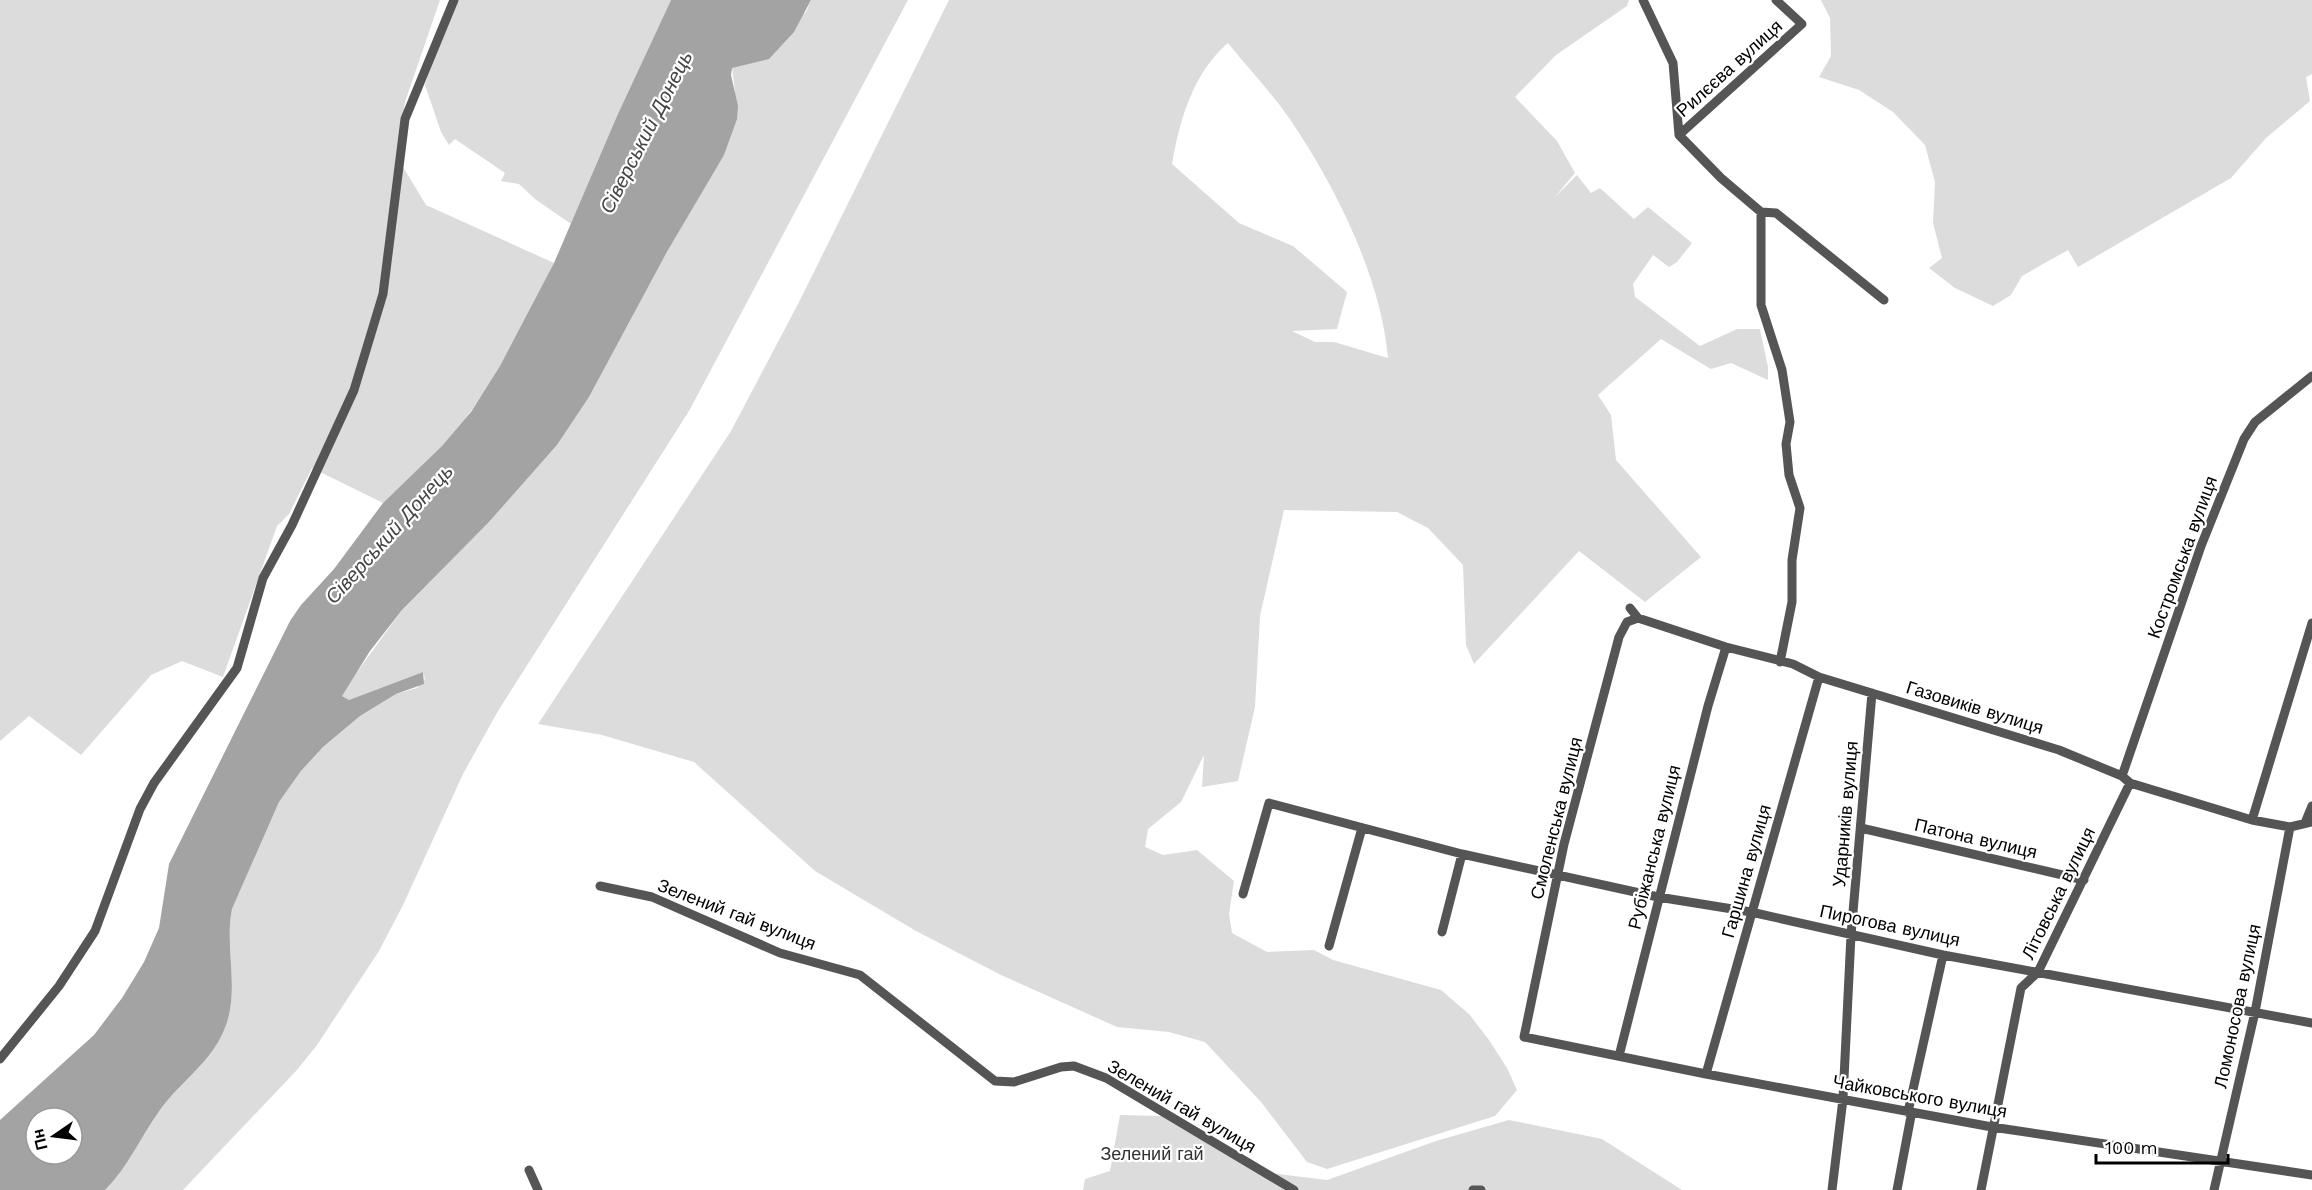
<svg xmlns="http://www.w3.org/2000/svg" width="2312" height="1190" font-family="'Work Sans',sans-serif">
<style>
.green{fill:#dcdcdc;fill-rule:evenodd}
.water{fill:#a3a3a3;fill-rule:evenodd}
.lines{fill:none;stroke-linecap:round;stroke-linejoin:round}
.minor{stroke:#555;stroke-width:9}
.labels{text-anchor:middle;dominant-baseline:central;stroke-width:4.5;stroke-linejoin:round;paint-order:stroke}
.street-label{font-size:18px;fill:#000;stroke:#fff}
.park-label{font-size:18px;fill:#333;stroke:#fff}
.water-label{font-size:20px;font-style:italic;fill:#444;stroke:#fff}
</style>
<rect width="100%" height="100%" fill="#fff"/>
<!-- green -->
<path class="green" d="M0,0H440L405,102L397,157L426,205L554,263C529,314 504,365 471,411C447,446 413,474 383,503L312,468L289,514L277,526L223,677L182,661L151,675L81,755L29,716L0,741Z
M451,0H671L617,116L571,224L535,199L519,184L501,181L505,173L455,139L449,145L441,132L425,85Z
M811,0H908L689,411L498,711L463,774L403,905L379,951L317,1045L296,1071L183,1190H105C128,1166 141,1136 160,1110C184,1077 219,1058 229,1015C237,979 225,944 232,909L279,802L301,771L323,747L360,716L396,694L417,688L425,679L423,672L349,700L342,696L344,690L402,610L489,522L557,445L589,397L668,250L735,91L732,68L741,64L806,12Z
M949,0H1629L1627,6L1556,55L1515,97L1557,141L1575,173L1554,198L1577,175L1591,193L1600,188L1634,219L1648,207L1692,243L1677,262L1669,267L1653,255L1633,284L1635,297L1700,346L1737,329H1760L1768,367V380L1731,363L1711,369L1661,339L1598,395L1611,415L1616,460L1701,557L1645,602L1579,551L1474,664L1466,645L1463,565L1428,528L1397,512L1284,510L1260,616L1255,707L1238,781L1202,787L1204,755L1181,802L1148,829L1145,847L1163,855L1197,850L1234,881L1229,914L1232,933L1267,952L1314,950L1333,960L1441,990L1469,1014L1489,1040L1507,1068L1517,1090L1495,1116L1327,1169L1307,1162L1261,1102L1205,1042L1169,1032L1117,1027L1001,975L916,931L815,871L694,762L602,735L538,724L731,431L799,302ZM1228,43C1248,68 1271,92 1289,118C1335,185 1381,277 1388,358L1334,342H1315L1292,331L1337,329L1347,292L1293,246L1239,223L1172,164C1180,119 1193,73 1228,43Z
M1821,0H2312V74L2306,77L2310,101L2266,138L2231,178L2078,267L2068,250L2022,276L2011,295L1993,306L1955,288L1929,268L1942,258L1933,223L1935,182L1925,145L1893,112L1859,90L1819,77L1831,56L1830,18Z
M1120,1115L1161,1116L1255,1171L1327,1180L1436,1141L1509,1120L1602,1139L1682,1190H1083L1085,1179L1110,1171Z"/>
<!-- water -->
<path class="water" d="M671,0H811L794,32L769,59L732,68L731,75L738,106L737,119L724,155L668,250L589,397L557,445L489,522L402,610L370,651L342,696L349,700L423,672L424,684L396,694L360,716L323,747L301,771L279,802L232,909C225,944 237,979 229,1015C219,1058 184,1077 160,1110C141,1136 128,1167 105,1190H0V1120L94,1035L122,998L144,962L159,928L169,864L290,621L301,605L334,569L383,503L442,446L471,412L500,366L554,263L617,116ZM36,1118H72V1154H36Z"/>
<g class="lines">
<!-- minor -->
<path class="minor" d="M1643,0L1673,63L1679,135L1721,178L1761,212L1776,213L1884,300
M1679,135L1802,24L1776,0
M1761,212V305L1782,370L1790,422L1786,444L1789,475L1800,508L1792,560V602L1780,662
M1630,608L1638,618L1726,647L1793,664L1819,677L2059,750L2122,776L2130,783L2252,820L2290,827L2312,822
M1638,618L1627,622L1619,637L1564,844L1524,1037L1706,1074L1992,1127L2312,1175
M2122,776L2201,546L2244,439L2255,422L2312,376
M2252,820L2312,623
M2305,823L2312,806
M1861,828L2084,880
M600,886L652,897L780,953L860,975L995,1081L1014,1082L1061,1067L1074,1066L1106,1078L1294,1190
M1243,894L1269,803L1462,854L1658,897L1751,912L1943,955L2312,1023
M1442,932L1462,854
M1329,946L1362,828
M1619,1056L1708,706L1726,647
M0,1059L59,986L95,931L140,809L154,783L237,668L263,578L292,525L354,390L383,294L405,119L454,0
M1706,1074L1819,677
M529,1170L538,1190
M1473,1190H1481
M1832,1190L1843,1099L1851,935L1872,693
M1897,1190L1911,1116L1908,1112L1943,955
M1981,1190L2021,988L2038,972L2130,783
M2214,1190L2255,1012L2290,827"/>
</g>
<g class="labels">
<!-- street labels -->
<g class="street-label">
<text transform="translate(1729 68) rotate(-42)">Рилєєва вулиця</text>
<text transform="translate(2182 557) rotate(-70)">Костромська вулиця</text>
<text transform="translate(1975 707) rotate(17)">Газовиків вулиця</text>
<text transform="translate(1845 814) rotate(-85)">Ударників вулиця</text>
<text transform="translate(1556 818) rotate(-76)">Смоленська вулиця</text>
<text transform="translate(1976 838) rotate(13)">Патона вулиця</text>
<text transform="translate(1654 847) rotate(-76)">Рубіжанська вулиця</text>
<text transform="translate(1746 871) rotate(-74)">Гаршина вулиця</text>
<text transform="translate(2058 893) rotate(-64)">Літовська вулиця</text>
<text transform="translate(737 914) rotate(21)">Зелений гай вулиця</text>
<text transform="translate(1890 925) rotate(12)">Пирогова вулиця</text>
<text transform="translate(2237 1006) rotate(-78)">Ломоносова вулиця</text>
<text transform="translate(1920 1096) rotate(10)">Чайковського вулиця</text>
<text transform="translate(1182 1106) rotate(30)">Зелений гай вулиця</text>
</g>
<!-- park labels -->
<g class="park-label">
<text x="1152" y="1153">Зелений гай</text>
</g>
<!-- water labels -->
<g class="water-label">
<text transform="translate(646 132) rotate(-63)">Сіверський Донець</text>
<text transform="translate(389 534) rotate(-48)">Сіверський Донець</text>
</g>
</g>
<!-- north arrow -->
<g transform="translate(54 1136) rotate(256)"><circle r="28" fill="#ffffff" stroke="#999999" stroke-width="1.5"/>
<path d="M0-4.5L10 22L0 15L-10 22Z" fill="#000000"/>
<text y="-9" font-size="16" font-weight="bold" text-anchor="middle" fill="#000000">Пн</text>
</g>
<!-- scale -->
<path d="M2096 1154v9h132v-9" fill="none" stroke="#000000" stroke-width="3"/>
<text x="2105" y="1154" font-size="18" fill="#000000" stroke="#ffffff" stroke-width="4.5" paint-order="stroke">100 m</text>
</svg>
